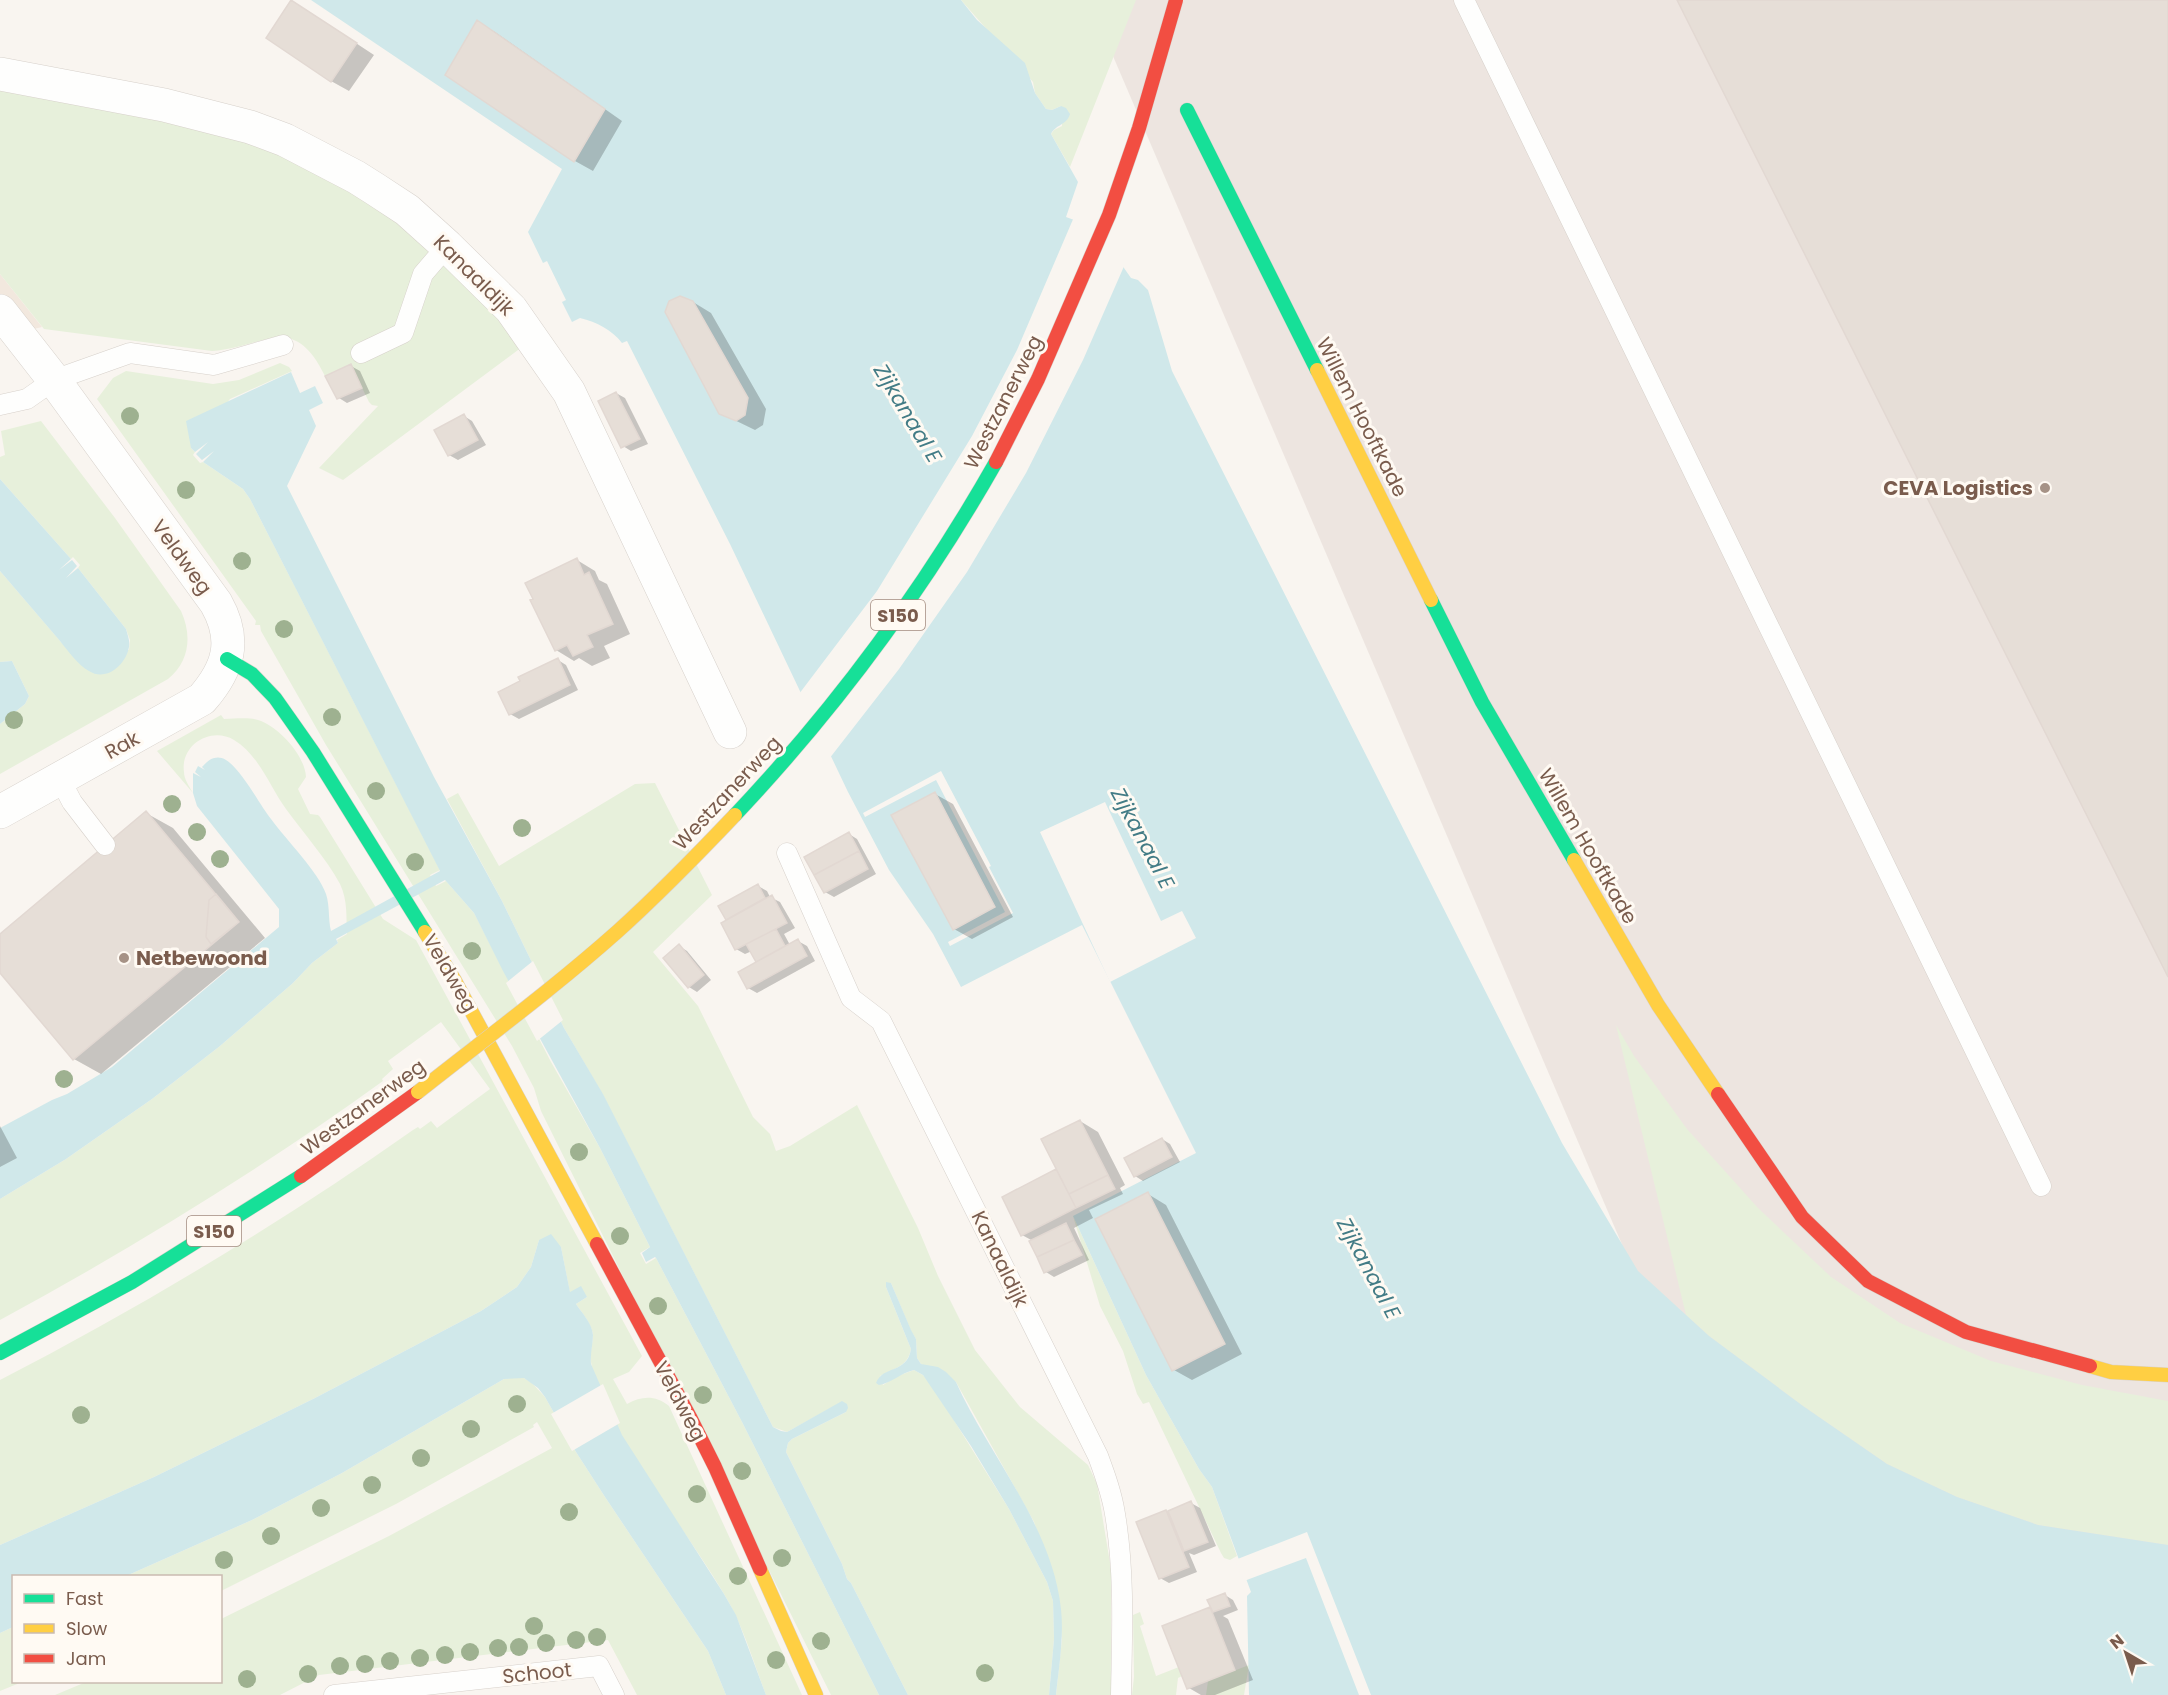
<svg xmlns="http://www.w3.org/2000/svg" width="2168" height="1695" font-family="Poppins,sans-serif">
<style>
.residential{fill:#f2e8de}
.industrial{fill:#ede5e0}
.green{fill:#e7f0db}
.water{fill:#d0e8ea}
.pier{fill:#f9f5f0}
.shadow{fill:#0003}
.building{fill:#e6ded7;stroke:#e2d8d2;stroke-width:1.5}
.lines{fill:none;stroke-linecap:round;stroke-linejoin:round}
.lane-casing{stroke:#d7d1cb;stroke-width:21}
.street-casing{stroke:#d7d1cb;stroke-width:34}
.fast-casing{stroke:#d9d2cb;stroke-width:15}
.slow-casing{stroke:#d9d2cb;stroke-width:15}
.jam-casing{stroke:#d9d2cb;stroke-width:15}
.lane{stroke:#fefefd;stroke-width:20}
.street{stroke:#fefefd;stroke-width:33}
.fast{stroke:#16e098;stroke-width:14}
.slow{stroke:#ffcf43;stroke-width:14}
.jam{stroke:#f24e42;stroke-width:14}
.fast-bridge-casing{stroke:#dad1cc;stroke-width:15;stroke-linecap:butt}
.slow-bridge-casing{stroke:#dad1cc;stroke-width:15;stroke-linecap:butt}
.jam-bridge-casing{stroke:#dad1cc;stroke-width:15;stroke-linecap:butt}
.fast-bridge{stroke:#16e098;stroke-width:14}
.slow-bridge{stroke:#ffcf43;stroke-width:14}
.jam-bridge{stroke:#f24e42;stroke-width:14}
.tree{fill:#9eb190}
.poi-dot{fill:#a69286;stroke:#fffaf3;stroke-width:2}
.labels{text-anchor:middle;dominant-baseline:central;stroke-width:6;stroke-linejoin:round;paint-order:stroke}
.shield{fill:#fffaf3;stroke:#a28b7f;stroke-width:1.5}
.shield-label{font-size:18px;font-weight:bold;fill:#7a5c4d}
.street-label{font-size:20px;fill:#7a5c4d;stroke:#fffaf3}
.poi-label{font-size:20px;font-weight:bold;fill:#7a5c4d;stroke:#fffaf3;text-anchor:end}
.water-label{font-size:21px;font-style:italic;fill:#437c86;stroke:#fffaf3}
</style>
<rect width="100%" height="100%" fill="#f9f5f0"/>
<!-- residential -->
<path class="residential" d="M0,274L42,327L0,337Z"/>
<!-- industrial -->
<path class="industrial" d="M1089,0H2168V1557L1815,1695Z"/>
<!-- green -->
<path class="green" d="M961,0H1136L1070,167L1051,134L1054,130L1062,126L1061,106L1052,110L1046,109L1035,93L1033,82Z
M0,86L252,139L393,215L478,294L522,347L343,480L319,468L378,406L372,405L369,402L351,365L325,376C293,310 264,348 212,351L44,329L0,274Z
M280,363L289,367L292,371L230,399L191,448L195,452L193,455L200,463L203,462L243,489L250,499L440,870L430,875L436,886L446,881L474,913L551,1062L600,1148L650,1247L640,1253L646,1264L656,1258L742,1422L879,1695H831L541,1111L534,1088L512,1046L326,745L261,631L260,625H255L256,621L97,399L113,378L126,371L213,384L239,380Z
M41,421L115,518L181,611C192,635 190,661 168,679L0,774V724L25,704L29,696L12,661L0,662V571L67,649L129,650L130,640L126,629L78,568L80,565L73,557L71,559L0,479V457L5,455L1,431Z
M221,715L224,719C235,719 247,717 258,720C278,726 305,755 306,777L298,789L310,814L318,815L320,817L383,919L416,940L642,1356L629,1372L613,1379L627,1404C642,1396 655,1395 669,1406L802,1695H766C753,1661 743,1625 724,1594C691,1538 649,1487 618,1429C608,1409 594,1385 591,1362C589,1353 593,1345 593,1335C592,1324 582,1313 576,1304L587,1297L570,1293L561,1247L539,1240L531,1267L517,1287L481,1311L315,1398L154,1477L0,1545V1380C143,1306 281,1223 413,1130L418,1127L420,1129L431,1121L437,1128L490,1089L441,1022L388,1061L393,1069L382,1079L383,1081C261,1169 133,1248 0,1320V1199L66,1159L152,1099L220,1046L293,983L312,963L338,943L337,940L347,934C346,917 348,901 340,884C326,858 304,834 286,809C270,787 259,755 234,740C211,726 180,745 184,772C184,779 189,786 193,793L157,751Z
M655,783L712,895L653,952L698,1006L753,1117L770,1134L776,1151L790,1146L857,1105L918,1228L938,1276L975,1350L1020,1407L1088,1465L1097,1484L1111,1569V1695H1056L1062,1639L1057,1587L1034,1522L956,1382L921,1364L917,1358L916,1339L911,1331L891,1283L886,1287L911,1349C908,1366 894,1369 880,1376L883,1385L895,1377L914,1370L923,1375L934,1388L1009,1509L1047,1582L1053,1601L1054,1639L1049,1695H908L851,1583L847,1579L842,1564L786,1452L788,1443L792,1439L846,1412L842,1402L787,1432L773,1427L603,1095L564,1028L502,901L447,799L458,793L499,866L635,784Z
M1616,1025L1634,1056L1687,1129L1758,1208L1831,1277L1900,1323L1991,1361L2082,1385L2168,1401V1545L2038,1525L1957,1497L1887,1464L1803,1406L1709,1336L1686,1315Z
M1073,1216L1146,1375L1199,1469L1212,1487L1237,1556L1230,1560L1224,1558L1221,1553L1149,1402L1143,1404L1137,1394L1123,1351L1100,1306Z
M515,1377L524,1378L532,1383L545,1397L576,1452L605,1497L708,1651L726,1695H637L608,1640L319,1675L280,1695H55L86,1682H220L221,1619L389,1536L552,1448L537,1422L533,1425L534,1427L396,1504L221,1591L220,1576H126L252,1520L342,1473L504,1379Z
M1140,1612L1144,1624L1140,1626L1156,1676L1179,1667L1182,1676L1178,1678L1176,1695H1132L1134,1677L1133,1615Z
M13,1627L14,1682H22L0,1691V1633Z
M1249,1665L1244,1695H1206L1208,1681Z"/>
<!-- water -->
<path class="water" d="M311,0H961L977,20L1025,63L1035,93L1046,109L1052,110L1061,106L1066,108L1070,114C1067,125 1055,125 1051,134L1078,182L1066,217L1096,228L1131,278L1138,280L1148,290L1172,371L1562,1143L1638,1271L1709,1336L1803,1406L1887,1464L1957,1497L2038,1525L2168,1545V1695H1249L1247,1596L1251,1592L1212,1487L1199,1469L1146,1375L1073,1216L1196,1153L1082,925L961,987L933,934L889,870L848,792L730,544L627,341L622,343C612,330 597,322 580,318L572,322L562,302L566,300L547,261L543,263L528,232L562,169Z
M291,372L300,393L315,386L323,403L309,410L316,426L287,486L434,777L502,901L564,1028L603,1094L773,1427L781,1431L787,1432L842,1401L847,1404L848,1408L846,1412L792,1439L788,1443L786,1452L842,1564L847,1579L851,1583L908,1695H879L742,1422L656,1258L655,1257L646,1262L642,1253L650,1247L600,1148L503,971L474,913L445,880L336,939L338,943L312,963L293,983L220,1046L152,1099L66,1159L0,1199V1128L52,1100L67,1094L112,1067L279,927V909L197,806L193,793V773L201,777L195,772L198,766L205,770L202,767C208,760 216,754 226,760C242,770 259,804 271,819C286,840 318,871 326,894C330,906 328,919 331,931L440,871L250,499L243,489L203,462L214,451L202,460L196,454L208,442L195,452L191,448L186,421Z
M0,479L71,559L59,570L72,560L77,566L66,578L78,568L126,629C128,636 130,641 129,647C126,665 106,682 89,671C78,665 68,651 60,641C40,618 20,594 0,571Z
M12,661L29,696L25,704L0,724V662Z
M551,1234L561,1247L570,1292L581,1286L587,1297L576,1304C582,1313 592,1323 593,1335C593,1344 590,1354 591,1364L622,1435L724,1594L736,1615L766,1695H726L708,1651L605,1497L576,1452L545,1397L538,1388L524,1378L504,1379L342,1473L252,1520L126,1576H14L13,1627L0,1633V1545L154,1477L315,1398L481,1311L517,1287L531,1267L539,1240Z
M886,1282L891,1283L911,1330L916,1339L917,1358L921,1364L938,1367L946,1372L956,1382C989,1456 1052,1525 1061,1609C1064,1638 1059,1666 1056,1695H1049L1054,1639L1053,1601L1047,1582L1009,1509L971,1446L923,1375L914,1370C901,1373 891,1383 879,1385L876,1383C883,1365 907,1374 911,1349L886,1287Z"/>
<!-- pier -->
<path class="pier" d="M1074,217L1099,226L1125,264L1083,360L1026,473L967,572L899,669L829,759L799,694L877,591L972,436L1017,350Z
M941,771L991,866L989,867L1013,913L950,946L948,942L1005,912L936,780L865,817L863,813Z
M1105,802L1161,921L1182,911L1196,938L1110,982L1040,832Z
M533,961L563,1020L537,1041L506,983Z
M603,1384L620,1423L572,1451L551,1414Z
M1307,1532L1371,1695H1359L1306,1558L1244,1581L1235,1560Z"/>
<!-- shadow -->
<path class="shadow" d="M292,1L374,55L349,91L331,81Z
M477,22L495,32L622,121L593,171L575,161Z
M693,302L711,313L766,409L763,425L755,430L720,413Z
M351,366L360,371L370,393L347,403L339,398Z
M616,393L625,398L648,444L631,451L623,446Z
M464,416L472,421L486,445L458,460L449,455Z
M577,560L595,571L599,580L607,584L630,634L604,646L610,658L592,666L579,658L574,661L556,650Z
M558,660L566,665L578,690L519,719L510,714Z
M935,794L953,804L1013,917L972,939L954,929Z
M146,813L173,828L265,938L101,1074L74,1059L0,971V935Z
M849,834L857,839L876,874L834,897L825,892Z
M758,886L767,891L770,897L780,902L795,928L784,934L790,945L798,941L807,946L815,961L757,993L748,988L758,962L752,951L745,954L736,949L728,920L720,906Z
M679,946L687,951L711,980L697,992L689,987Z
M1080,1121L1098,1132L1125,1185L1120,1188L1123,1194L1089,1210L1093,1218L1074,1228L1089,1260L1054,1277L1046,1272L1033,1241L1022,1235L1004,1197L1058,1170Z
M0,1126L17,1158L0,1167Z
M1162,1139L1170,1144L1180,1162L1143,1181L1135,1176Z
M1148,1194L1166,1205L1242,1354L1192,1380L1174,1370Z
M1191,1503L1200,1508L1216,1546L1194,1555L1189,1553L1197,1572L1169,1583L1160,1578L1166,1512L1171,1515Z
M1225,1595L1233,1600L1238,1610L1223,1616L1228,1619L1253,1680L1215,1695H1201L1189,1688L1210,1609L1213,1611Z"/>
<!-- building -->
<path class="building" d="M291,0L357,43L331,82L266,38Z
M1677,0H2168V977Z
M477,20L605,109L574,162L445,75Z
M680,296L693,301L748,398L745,415L736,421L719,414L665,312L669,301Z
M351,364L362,388L337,399L325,376Z
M616,392L640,439L621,448L598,401Z
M464,414L478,440L448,456L434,430Z
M577,558L584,575L589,572L613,624L587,635L593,647L573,656L567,645L555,651L530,600L533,599L525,583Z
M558,658L570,685L509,715L498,692L520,681L518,677Z
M935,792L995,907L953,930L891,815Z
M146,811L239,922L73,1060L0,973V934Z
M849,832L859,851L814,875L804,857Z
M859,851L868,869L824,893L814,875Z
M758,884L765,898L726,920L718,906Z
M216,894L239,922L211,944L206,937L209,900Z
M772,895L787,923L735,950L721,923Z
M776,929L785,946L756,962L746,944Z
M798,939L807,956L747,989L738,972Z
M679,944L704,975L688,988L663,958Z
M1080,1120L1108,1175L1069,1194L1041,1139Z
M1162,1138L1172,1157L1134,1177L1124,1158Z
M1056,1169L1076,1208L1021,1236L1002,1197Z
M1108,1175L1115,1189L1076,1208L1069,1194Z
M1148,1192L1225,1344L1172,1371L1095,1219Z
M1066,1223L1074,1240L1037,1257L1029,1241Z
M1074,1240L1082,1255L1044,1273L1037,1257Z
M1191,1501L1208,1542L1184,1551L1168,1511Z
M1166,1510L1189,1567L1159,1579L1136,1522Z
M1225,1593L1230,1606L1213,1612L1207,1600Z
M1210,1607L1235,1670L1187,1689L1162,1626Z"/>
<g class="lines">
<defs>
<path id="lane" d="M1464,0L2041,1186
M361,353L403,333L423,274L447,246
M0,405L27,399L54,380L130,353L214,365L283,345
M60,779L72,802L105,845
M787,853L851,998L881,1021L1098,1456C1105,1475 1112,1494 1115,1514C1125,1574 1122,1634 1121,1695
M334,1695L599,1666L614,1695"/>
<path id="street" d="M0,74L164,105L250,127L285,140L356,177L375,189L407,210L447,246L511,309L569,392L730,732
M0,311L54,380L216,603C237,640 229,668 202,699L0,812"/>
<path id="fast" d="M1187,110L1317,370
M1431,600L1482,702L1574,860
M227,659L252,674L275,698L313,752L425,932
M0,1353L132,1282L301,1176"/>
<path id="slow" d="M1317,370L1431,600
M1574,860L1658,1005L1718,1094
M425,932L455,981L597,1244
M2090,1366L2111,1372L2168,1375
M760,1569L816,1695"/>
<path id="jam" d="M1718,1094L1802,1217L1868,1281L1966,1332L2090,1366
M301,1176L418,1092
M597,1244L690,1417L715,1467L760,1569"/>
</defs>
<!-- lane casing -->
<use href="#lane" class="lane-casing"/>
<!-- street casing -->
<use href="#street" class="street-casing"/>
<!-- fast casing -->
<use href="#fast" class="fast-casing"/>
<!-- slow casing -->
<use href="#slow" class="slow-casing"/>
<!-- jam casing -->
<use href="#jam" class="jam-casing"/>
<!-- lane -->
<use href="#lane" class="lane"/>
<!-- street -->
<use href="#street" class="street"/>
<!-- fast -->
<use href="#fast" class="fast"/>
<!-- slow -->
<use href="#slow" class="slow"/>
<!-- jam -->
<use href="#jam" class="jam"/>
<defs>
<path id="fast-bridge" d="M735,815C835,709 924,589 996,462"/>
<path id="slow-bridge" d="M418,1092C485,1039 554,988 618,931C659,894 697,855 735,815"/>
<path id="jam-bridge" d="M996,462L1038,379L1109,215L1139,128L1176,0"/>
</defs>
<!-- fast-bridge casing -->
<use href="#fast-bridge" class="fast-bridge-casing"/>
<!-- slow-bridge casing -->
<use href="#slow-bridge" class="slow-bridge-casing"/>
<!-- jam-bridge casing -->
<use href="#jam-bridge" class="jam-bridge-casing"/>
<!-- fast-bridge -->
<use href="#fast-bridge" class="fast-bridge"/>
<!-- slow-bridge -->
<use href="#slow-bridge" class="slow-bridge"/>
<!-- jam-bridge -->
<use href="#jam-bridge" class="jam-bridge"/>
</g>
<!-- trees -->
<g class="tree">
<circle cx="130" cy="416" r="9"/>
<circle cx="186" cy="490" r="9"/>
<circle cx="242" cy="561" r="9"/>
<circle cx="284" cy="629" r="9"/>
<circle cx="332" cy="717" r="9"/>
<circle cx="14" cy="720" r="9"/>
<circle cx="376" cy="791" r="9"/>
<circle cx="172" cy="804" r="9"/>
<circle cx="522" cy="828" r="9"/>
<circle cx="197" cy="832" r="9"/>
<circle cx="220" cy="859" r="9"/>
<circle cx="415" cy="862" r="9"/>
<circle cx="472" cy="951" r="9"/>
<circle cx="64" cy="1079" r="9"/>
<circle cx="579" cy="1152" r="9"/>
<circle cx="620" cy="1236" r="9"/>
<circle cx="658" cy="1306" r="9"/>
<circle cx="703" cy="1395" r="9"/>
<circle cx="517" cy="1404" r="9"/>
<circle cx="81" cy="1415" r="9"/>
<circle cx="471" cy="1429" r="9"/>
<circle cx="421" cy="1458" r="9"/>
<circle cx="742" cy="1471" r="9"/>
<circle cx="372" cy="1485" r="9"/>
<circle cx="697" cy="1494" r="9"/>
<circle cx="321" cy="1508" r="9"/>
<circle cx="569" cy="1512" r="9"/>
<circle cx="271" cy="1536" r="9"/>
<circle cx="782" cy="1558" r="9"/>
<circle cx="224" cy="1560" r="9"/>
<circle cx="738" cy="1576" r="9"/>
<circle cx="534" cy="1626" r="9"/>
<circle cx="597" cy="1637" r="9"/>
<circle cx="576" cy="1640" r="9"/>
<circle cx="821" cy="1641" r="9"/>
<circle cx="546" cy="1643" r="9"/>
<circle cx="519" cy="1647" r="9"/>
<circle cx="498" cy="1648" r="9"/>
<circle cx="470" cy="1652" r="9"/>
<circle cx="445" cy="1655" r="9"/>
<circle cx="420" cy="1658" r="9"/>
<circle cx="776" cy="1660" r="9"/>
<circle cx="390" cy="1661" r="9"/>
<circle cx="365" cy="1664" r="9"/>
<circle cx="340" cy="1666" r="9"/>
<circle cx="985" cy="1673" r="9"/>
<circle cx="308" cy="1674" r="9"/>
<circle cx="247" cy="1679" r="9"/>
</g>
<!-- markers -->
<g class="poi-dot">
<circle cx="2045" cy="488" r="6"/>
<circle cx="124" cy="958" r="6"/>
</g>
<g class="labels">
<!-- shield labels -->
<g class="shield">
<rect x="871" y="600" width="54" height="30" rx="4.5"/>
<rect x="187" y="1216" width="54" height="30" rx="4.5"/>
</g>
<g class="shield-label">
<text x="898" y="615">S150</text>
<text x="214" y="1231">S150</text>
</g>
<!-- street labels -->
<g class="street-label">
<text transform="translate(474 275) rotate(45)">Kanaaldijk</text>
<text transform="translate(1003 402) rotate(-63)">Westzanerweg</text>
<text transform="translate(1362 417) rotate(63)">Willem Hooftkade</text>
<text transform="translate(182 557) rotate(54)">Veldweg</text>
<text transform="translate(122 745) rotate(-29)">Rak</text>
<text transform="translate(727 793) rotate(-47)">Westzanerweg</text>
<text transform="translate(1588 846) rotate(60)">Willem Hooftkade</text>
<text transform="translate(450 973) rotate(60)">Veldweg</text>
<text transform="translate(363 1107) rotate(-36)">Westzanerweg</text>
<text transform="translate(1000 1259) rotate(64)">Kanaaldijk</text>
<text transform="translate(680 1401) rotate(62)">Veldweg</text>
<text transform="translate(537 1673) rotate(-6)">Schoot</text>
</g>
<!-- poi labels -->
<g class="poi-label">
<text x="2033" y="488">CEVA Logistics</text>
<text x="136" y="958" text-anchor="start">Netbewoond</text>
</g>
<!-- water labels -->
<g class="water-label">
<text transform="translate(908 413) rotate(59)">Zijkanaal E</text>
<text transform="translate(1143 838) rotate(62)">Zijkanaal E</text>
<text transform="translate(1369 1268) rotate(62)">Zijkanaal E</text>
</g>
</g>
<!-- legend -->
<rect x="12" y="1575" width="210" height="108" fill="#fffaf3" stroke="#cabbb1" stroke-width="1.5"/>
<rect x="24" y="1594" width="30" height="9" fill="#16e098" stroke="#cabbb1" stroke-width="1.5"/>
<text x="66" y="1605" font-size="18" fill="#7a5c4d">Fast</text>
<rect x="24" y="1624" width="30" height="9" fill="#ffcf43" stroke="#cabbb1" stroke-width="1.5"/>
<text x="66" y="1635" font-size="18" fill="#7a5c4d">Slow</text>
<rect x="24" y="1654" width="30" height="9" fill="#f24e42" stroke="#cabbb1" stroke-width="1.5"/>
<text x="66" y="1665" font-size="18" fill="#7a5c4d">Jam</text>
<!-- north arrow -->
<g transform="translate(2126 1653) rotate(321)" stroke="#fffaf3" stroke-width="4.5" paint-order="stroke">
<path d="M0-4.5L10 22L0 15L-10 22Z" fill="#7a5c4d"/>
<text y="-9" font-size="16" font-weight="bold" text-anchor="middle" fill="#7a5c4d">N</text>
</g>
</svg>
